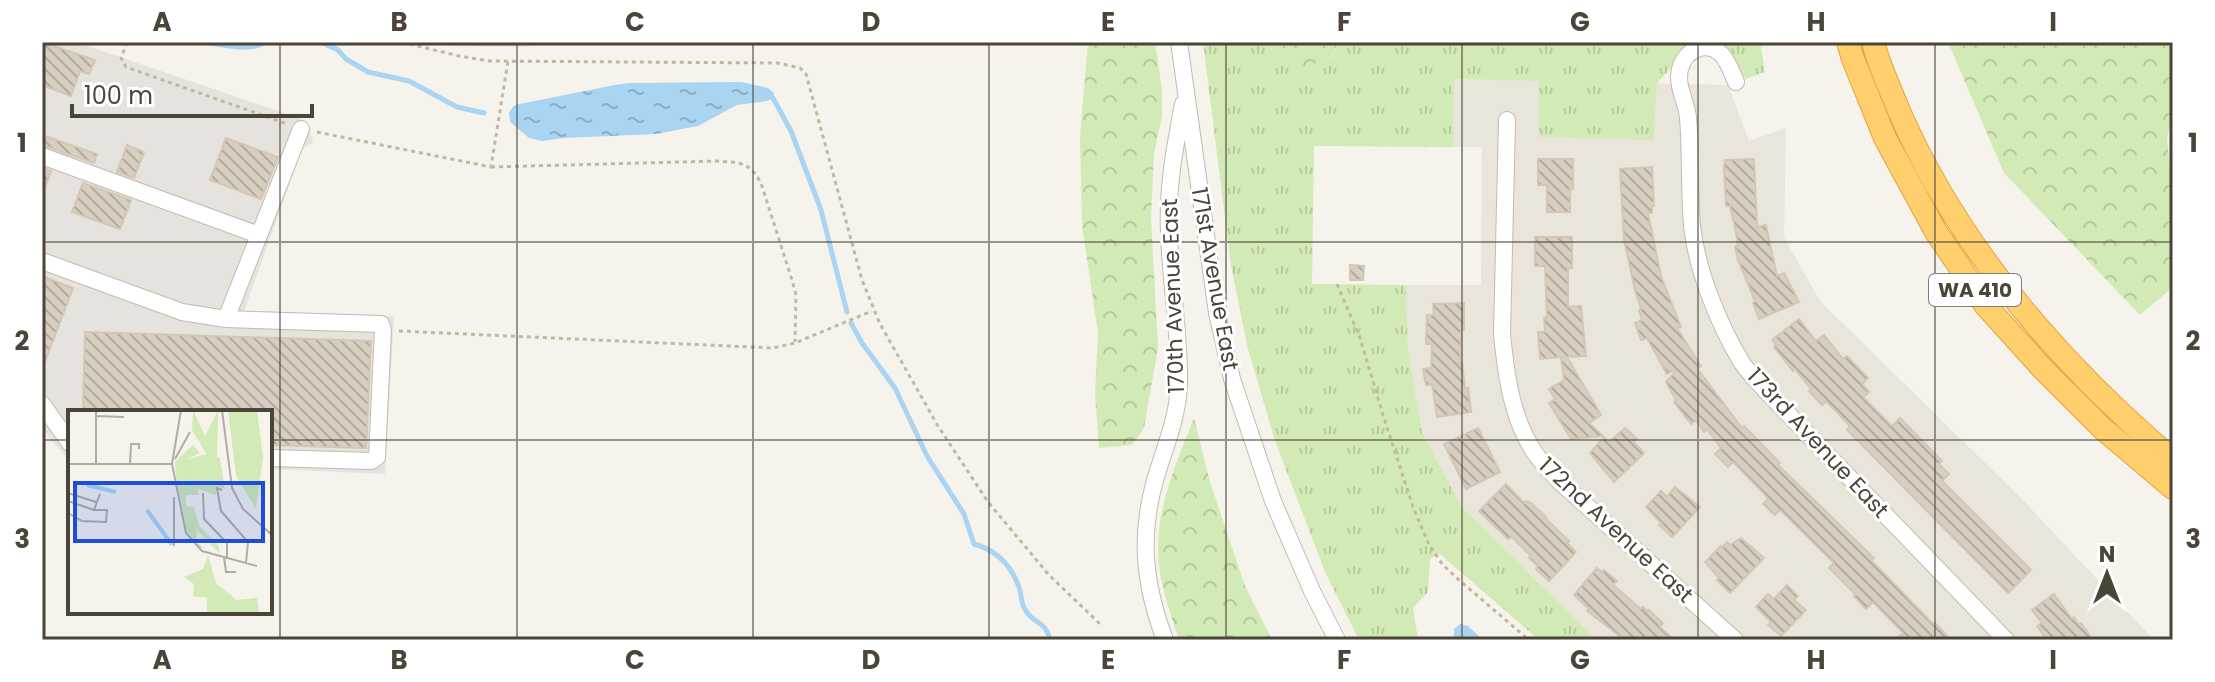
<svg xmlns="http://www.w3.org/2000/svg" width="2215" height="682" font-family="Poppins,sans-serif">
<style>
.residential{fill:#eae5da}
.industrial{fill:#e6e2dd}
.grass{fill:url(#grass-tufts)}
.forest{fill:url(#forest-crowns)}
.water{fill:url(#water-ripples)}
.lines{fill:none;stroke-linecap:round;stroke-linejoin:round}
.stream{stroke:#a9d4f2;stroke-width:5}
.building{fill:url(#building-back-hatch);stroke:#d3c7b4;stroke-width:2}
.minor-casing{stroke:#c2bbae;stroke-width:18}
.highway-casing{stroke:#e0a43c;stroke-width:24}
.path{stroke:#c4b79f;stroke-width:3;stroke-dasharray:4 4;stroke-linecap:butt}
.minor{stroke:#fff;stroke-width:16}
.highway{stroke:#ffcf6e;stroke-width:22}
.grid{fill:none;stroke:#4b4439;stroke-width:2;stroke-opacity:0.55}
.labels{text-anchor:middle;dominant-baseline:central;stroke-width:6;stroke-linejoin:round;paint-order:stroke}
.shield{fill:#fff;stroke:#817c74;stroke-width:2}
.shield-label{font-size:20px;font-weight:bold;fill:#4b4439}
.street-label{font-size:22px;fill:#4b4439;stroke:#fff}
.inset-river{fill:none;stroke:#a9d4f2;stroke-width:4}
.inset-road{fill:none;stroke:#b2ada4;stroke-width:2}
.view{fill:#1d4ed8;fill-opacity:0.15;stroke:#1d4ed8;stroke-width:4}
.inset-edge{fill:none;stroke:#4b4439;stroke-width:4}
.neatline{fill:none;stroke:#4b4439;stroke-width:3}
.grid-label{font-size:26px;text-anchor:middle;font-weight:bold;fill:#4b4439}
</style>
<defs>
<pattern id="grass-tufts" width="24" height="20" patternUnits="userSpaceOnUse" patternTransform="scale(2)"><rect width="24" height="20" fill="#d2eab5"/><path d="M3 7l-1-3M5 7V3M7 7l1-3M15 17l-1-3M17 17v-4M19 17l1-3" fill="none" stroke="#b6ca9c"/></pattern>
<pattern id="forest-crowns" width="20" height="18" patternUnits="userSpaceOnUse" patternTransform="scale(2)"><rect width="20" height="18" fill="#d2eab5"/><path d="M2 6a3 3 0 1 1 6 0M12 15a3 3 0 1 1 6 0" fill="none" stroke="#b6ca9c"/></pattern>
<pattern id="water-ripples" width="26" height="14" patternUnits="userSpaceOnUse" patternTransform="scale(2)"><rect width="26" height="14" fill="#a9d4f2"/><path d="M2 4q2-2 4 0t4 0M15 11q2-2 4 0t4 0" fill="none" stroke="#8caec5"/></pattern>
<pattern id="building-back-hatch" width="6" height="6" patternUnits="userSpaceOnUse" patternTransform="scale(2)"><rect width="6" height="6" fill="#d8cfc1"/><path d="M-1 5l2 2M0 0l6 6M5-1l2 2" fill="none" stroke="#b1aa9e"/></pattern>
</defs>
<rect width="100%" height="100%" fill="#f6f3ec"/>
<!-- residential -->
<path class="residential" d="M439,42H568L523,47L451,46Z
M1453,79L1728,85L1749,141L1786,128L1784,237L1820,301L2022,499L2154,640H1596L1461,506L1422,432L1408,351L1406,285H1481L1482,147H1453Z"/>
<!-- industrial -->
<path class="industrial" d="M42,42H76L307,121L313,143L302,149L244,311L394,316L385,474L270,469V412H70V458L65,456L42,429Z"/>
<!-- grass -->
<path class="grass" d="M1203,42H1270L1274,60L1331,58L1339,42H1695L1687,45L1677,56L1671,68L1657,83L1653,140L1539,137V81L1454,79L1453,147L1314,146L1312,284L1406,285L1408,351L1422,432L1461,506L1596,640H1539L1440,554L1430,559L1428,592L1413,608L1418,640H1360L1357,636L1325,572L1275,441L1248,349L1231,266Z
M1713,42H1760L1765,72L1745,79C1736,60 1733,51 1713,42Z"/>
<!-- forest -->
<path class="forest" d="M1088,42H1155L1162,90V116L1154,153L1151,218L1158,347L1144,428L1132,445L1099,448L1095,394L1098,333L1082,226L1080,136Z
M1270,42H1339L1331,57L1296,71L1274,60Z
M1948,42H2173V118L2167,137L2173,201V287L2140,315L2004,173Z
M1194,418L1210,482L1245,586L1272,640H1179C1170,611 1158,581 1158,549C1158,504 1177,460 1194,418Z"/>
<!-- water -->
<path class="water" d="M741,82L768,88L774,93L773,98L767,101L737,105L698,126L656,134L564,138L542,141L529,138L510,122L509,112L515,105L615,85L630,83Z
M1460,624L1468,626L1483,640H1454V629Z"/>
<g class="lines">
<!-- stream -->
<path class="stream" d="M203,42C225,44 246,53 266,42
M321,42L338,50L346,59L368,72L409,81L457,107L484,113
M770,97L773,98L791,131L821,210L847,312
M851,323L862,343L895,388L927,456L964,514L974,544C996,550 1011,565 1019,587C1022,595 1020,603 1026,611C1034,624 1046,621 1050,640"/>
</g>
<!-- building -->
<path class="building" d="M42,42L95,60L89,74L80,71L71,96L42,85Z
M42,135L97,154L94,163L42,145Z
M226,138L278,157L261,199L210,180Z
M127,145L144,152L134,178L117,172Z
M1538,159H1573V189H1570V212H1547V185H1538Z
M1754,159L1757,227L1766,225L1777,276L1784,273L1799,302L1759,319L1753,303L1755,301L1738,260L1735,246H1738L1736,232L1730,206H1726L1724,168L1725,160Z
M1652,167L1654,206L1652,207V213H1648L1661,276L1681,327L1677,328L1701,366L1697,368L1742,428L1744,426L1780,463L1778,465L1874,558L1871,560L1933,624L1935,623L1951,640H1895L1903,633L1873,602L1866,609L1854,596L1856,595L1829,568L1834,563L1780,510L1775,515L1763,504L1768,498L1733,462L1728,467L1715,454L1721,448L1707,429L1704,432L1696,420L1691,424L1674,402L1676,400L1666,382L1675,372L1673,370L1667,374L1647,338L1641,340L1635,323L1642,320L1639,310L1641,309L1635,290L1624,240L1620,169Z
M42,168L51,171L43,193H42Z
M83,183L131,200L120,229L72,212Z
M1535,237H1572V268H1568V307L1581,306L1586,356L1567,357L1601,415L1589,423L1603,436L1571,439L1549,403L1555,399L1549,389L1564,380L1561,357L1540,359L1538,332H1545L1544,318L1547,317L1545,266H1535Z
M1350,265L1364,266L1363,280H1350Z
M42,276L73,288L43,367L42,366Z
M1464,303V330H1461L1460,364L1462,363L1465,388H1468L1471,412L1437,417L1432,384L1426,385L1423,369L1431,368L1432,344H1426L1427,315H1434L1433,304Z
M1799,319L1816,341L1824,335L1843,359L1847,356L1868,378L1862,384L1869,392L1863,397L1892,426L1900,418L1942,461L1939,464L1949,474L1942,481L2031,570L2008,593L1847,430L1850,426L1826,401L1822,405L1809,391L1811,389L1795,369L1793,371L1774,347L1776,345L1772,340Z
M85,332L371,341L366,448L270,445V412H83Z
M1478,428L1500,472L1466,489L1444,444Z
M1625,428L1637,439L1633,441L1644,453L1614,482L1590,453L1604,437L1609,442Z
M1506,484L1524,503L1526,501L1531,503L1546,517L1545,518L1569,541L1567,543L1576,552L1549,581L1536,569L1538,566L1529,558L1531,556L1512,537L1508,539L1479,511Z
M1675,487L1700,507L1672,537L1659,525L1661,523L1646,507L1661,491L1667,497Z
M1741,538L1764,558L1730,593L1717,580L1719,578L1705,562L1721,546L1722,548L1727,542L1730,545Z
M1597,568L1602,572L1604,570L1617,581L1613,585L1641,609L1643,607L1648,612L1649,610L1663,623L1660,627L1674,640H1625L1587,611L1589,609L1574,595Z
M1787,585L1798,596L1794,600L1806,610L1781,636L1768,625L1771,622L1756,607L1768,594L1774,599Z
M2054,594L2072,619L2074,617L2079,625L2081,623L2093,640H2047L2037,626L2042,623L2032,610Z"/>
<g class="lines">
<defs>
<path id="minor" d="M1179,42L1217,313L1232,379L1273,501L1312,591L1337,640
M1736,82C1732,73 1729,63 1722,55C1707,39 1685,50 1680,69C1676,86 1686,100 1688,117C1691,153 1689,190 1692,226C1697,271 1719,325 1742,363C1749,373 1758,382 1766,391L2006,640
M1507,120L1502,334C1506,375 1512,422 1537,456C1543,464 1551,472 1558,480L1735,640
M42,156L259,235
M42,261L182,312L226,319
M42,404L70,443
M270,458L371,461L377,457L383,330L381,324L226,319L301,129
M1165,640C1145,587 1139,540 1154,484C1163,451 1178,419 1179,384C1180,333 1170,282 1169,231C1167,188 1175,146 1183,104"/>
<path id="highway" d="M1848,42L1853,59L1885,138L1936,232L1986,306L2042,368L2102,428L2173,488
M1873,42C1879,66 1890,88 1899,111C1959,249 2059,363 2173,460"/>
</defs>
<!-- minor casing -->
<use href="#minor" class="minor-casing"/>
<!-- highway casing -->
<use href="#highway" class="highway-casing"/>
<!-- path -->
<path class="path" d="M127,42L121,58L126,67L287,124
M402,42L459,56L489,61L778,63L800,68L806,74L862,280L880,324L938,426L988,502L1049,575L1100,624
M317,132L491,167L508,61
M491,167L717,161C740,163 749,161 761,183L792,280L796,295L795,342
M1337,284L1360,338L1383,415L1413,507L1429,545L1443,565L1459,580L1529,640
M399,331L773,348L795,343L872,311"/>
<!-- minor -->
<use href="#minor" class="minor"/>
<!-- highway -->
<use href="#highway" class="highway"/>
</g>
<!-- grid -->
<path class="grid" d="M280,42V640M517,42V640M753,42V640M989,42V640M1226,42V640M1462,42V640M1698,42V640M1935,42V640M42,242H2173M42,440H70M270,440H2173"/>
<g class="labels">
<!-- shield labels -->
<rect class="shield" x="1929" y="274" width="92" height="32" rx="6"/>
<g class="shield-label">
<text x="1975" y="290">WA 410</text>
</g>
<!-- street labels -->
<g class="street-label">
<text transform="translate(1215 279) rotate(80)">171st Avenue East</text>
<text transform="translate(1173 296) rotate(-92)">170th Avenue East</text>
<text transform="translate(1818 443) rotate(47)">173rd Avenue East</text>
<text transform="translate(1616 530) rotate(43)">172nd Avenue East</text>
</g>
</g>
<!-- overview -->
<g transform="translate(68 410)">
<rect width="204" height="204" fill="#f6f3ec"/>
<path d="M138,44L152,48L157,79L150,77L147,85L130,79V85H118V96L126,97L131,116L150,135L152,144L129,120L128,131L137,139L131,137L119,121L108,67L119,78L118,50Z" fill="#d2eab5"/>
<path d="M125,0L137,26L150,0L149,50L140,47L124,20ZM160,0H189L195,47L188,99L168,66ZM125,35L132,43L118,50L122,69L117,79L108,67L107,52ZM140,145L148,173L169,190L189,188L191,204H139V188L125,186L126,174L116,167L135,159Z" fill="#d2eab5"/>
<path class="inset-river" d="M19,75L48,82M79,100L104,135"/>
<path class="inset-road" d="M28,0V54M113,0L104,54L118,123L134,141L189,156M154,0L164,78L175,99L204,125M28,6L56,7M107,49L122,22M0,54H104M62,54L63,34H71V39M154,80L149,78L153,101L180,132L178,153M0,83L28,92M135,83L136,109L159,133V148M0,91L26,100M0,103L14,111L38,112L39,100H26L32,84M106,136V87M156,147L158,162H168"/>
<path class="view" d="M7,73H195V131H7Z"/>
<rect width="204" height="204" class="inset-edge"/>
</g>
<!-- border -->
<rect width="2215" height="682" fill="none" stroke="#ffffff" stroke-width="88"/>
<!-- north arrow -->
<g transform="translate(2107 574)" stroke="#ffffff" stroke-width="6" paint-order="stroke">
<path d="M0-6L14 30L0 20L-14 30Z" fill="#4b4439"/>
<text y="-12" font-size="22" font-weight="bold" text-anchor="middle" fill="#4b4439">N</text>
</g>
<!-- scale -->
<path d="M72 104v12h240v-12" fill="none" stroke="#4b4439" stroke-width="4"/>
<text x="84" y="104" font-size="24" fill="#4b4439" stroke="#ffffff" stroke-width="6" paint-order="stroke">100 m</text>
<rect x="44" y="44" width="2127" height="594" class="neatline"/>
<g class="grid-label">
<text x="162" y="31">A</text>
<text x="399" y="31">B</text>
<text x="635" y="31">C</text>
<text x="871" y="31">D</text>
<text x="1108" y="31">E</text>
<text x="1344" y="31">F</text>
<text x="1580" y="31">G</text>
<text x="1816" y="31">H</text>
<text x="2053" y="31">I</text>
<text x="22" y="152">1</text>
<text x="2193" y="152">1</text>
<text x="22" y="350">2</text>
<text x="2193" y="350">2</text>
<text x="22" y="548">3</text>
<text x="2193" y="548">3</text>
<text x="162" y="669">A</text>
<text x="399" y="669">B</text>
<text x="635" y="669">C</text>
<text x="871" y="669">D</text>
<text x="1108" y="669">E</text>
<text x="1344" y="669">F</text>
<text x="1580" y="669">G</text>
<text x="1816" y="669">H</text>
<text x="2053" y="669">I</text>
</g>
</svg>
